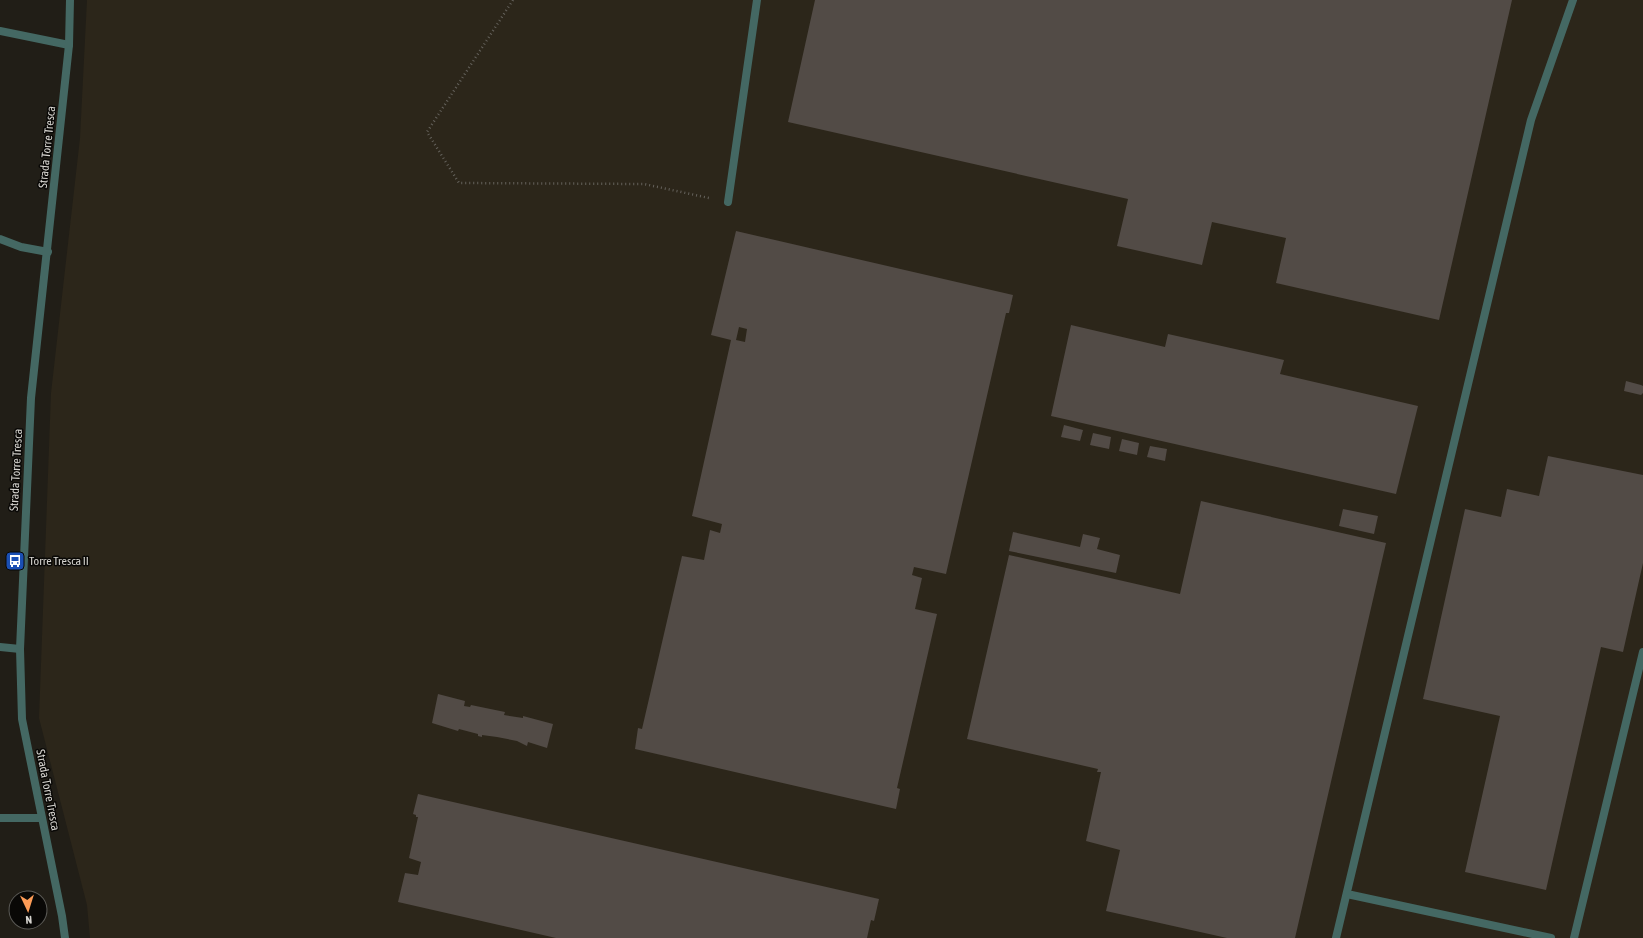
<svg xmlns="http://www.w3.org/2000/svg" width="1643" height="938" font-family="'Asap Condensed',sans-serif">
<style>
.built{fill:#2c261a}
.building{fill:#524b46;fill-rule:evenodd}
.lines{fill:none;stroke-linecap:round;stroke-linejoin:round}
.path{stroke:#65625c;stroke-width:2.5;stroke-dasharray:1 3;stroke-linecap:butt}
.service{stroke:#446863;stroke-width:8}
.minor{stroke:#446863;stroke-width:8}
.tertiary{stroke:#446863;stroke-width:8}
.labels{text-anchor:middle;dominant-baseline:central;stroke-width:3;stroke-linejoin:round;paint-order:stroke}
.street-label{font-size:12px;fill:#d6d4cf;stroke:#090806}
.poi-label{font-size:12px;fill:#d6d4cf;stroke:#090806;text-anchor:start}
</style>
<rect width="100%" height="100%" fill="#211e17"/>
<!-- built -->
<path class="built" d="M87,0H1643V938H90L87,905L39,718L51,393L80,138Z"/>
<!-- building -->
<path class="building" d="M815,0H1512L1439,320L1276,283L1286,238L1212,222L1202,265L1117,246L1128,199L788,122Z
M736,231L1013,295L1009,313H1006L946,574L914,567L912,575L922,578L915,609L937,614L897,788L900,789L896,809L635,749L638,728L642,729L682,556L704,560L710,530L720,533L722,524L692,516L731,340L711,335ZM739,327L747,329L745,342L736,340Z
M1071,325L1165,347L1168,334L1284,360L1280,374L1418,406L1396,494L1051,416Z
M1626,381L1641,385L1643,386V393L1641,395L1624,391Z
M1064,425L1083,430L1080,441L1061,437Z
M1093,433L1111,437L1109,449L1090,445Z
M1122,439L1139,443L1137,455L1119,451Z
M1150,446L1167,449L1165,461L1147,457Z
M1548,456L1643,475V563L1623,652L1601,647L1546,890L1465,872L1500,716L1423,699L1465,509L1501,517L1507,489L1539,496Z
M1201,501L1386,543L1295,938H1227L1106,911L1120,850L1086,841L1101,772H1097L1098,769L967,739L1009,555L1180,594Z
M1343,509L1378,516L1374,534L1339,526Z
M1013,532L1080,547L1083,534L1100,538L1097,549L1120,555L1116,573L1009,551Z
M438,694L465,701L464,706L470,707L471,705L505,712L504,715L523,718V716L553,724L547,748L528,742L527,746L517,741L497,737L482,735V737L478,736V734L459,729L458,731L432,723Z
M418,794L879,899L874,921L871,920L867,938H556L398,902L405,873L418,875L421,862L409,858L418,817H416V815L413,814Z"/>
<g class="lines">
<!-- path -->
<path class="path" d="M513,0L427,132L459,183L644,184L709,198"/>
<!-- service -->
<path class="service" d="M728,202L757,0
M0,239L21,247L48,252
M1347,894L1551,938
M1336,938L1531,120L1573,0
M1574,938L1643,652"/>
<!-- minor -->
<path class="minor" d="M0,31L69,45
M0,647L20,649
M0,818H41"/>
<!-- tertiary -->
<path class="tertiary" d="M65,938L62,916L22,719L20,649L31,398L69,45L70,0"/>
</g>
<!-- icons -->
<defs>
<symbol id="bus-square" viewBox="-11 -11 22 22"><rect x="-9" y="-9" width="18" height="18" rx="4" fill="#1a4fb4" stroke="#090806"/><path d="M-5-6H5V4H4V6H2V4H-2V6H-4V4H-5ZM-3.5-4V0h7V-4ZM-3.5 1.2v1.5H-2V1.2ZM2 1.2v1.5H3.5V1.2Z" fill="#fff"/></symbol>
</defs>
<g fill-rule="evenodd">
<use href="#bus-square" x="4" y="550" width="22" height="22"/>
</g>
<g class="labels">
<!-- street labels -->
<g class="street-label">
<text transform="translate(47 147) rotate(-84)">Strada Torre Tresca</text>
<text transform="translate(16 470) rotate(-87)">Strada Torre Tresca</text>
<text transform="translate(48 790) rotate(79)">Strada Torre Tresca</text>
</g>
<!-- poi labels -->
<g class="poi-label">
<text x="29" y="561">Torre Tresca II</text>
</g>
</g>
<!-- north arrow -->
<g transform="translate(28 910) rotate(176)"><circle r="19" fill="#090806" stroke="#5b5a56"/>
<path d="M0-3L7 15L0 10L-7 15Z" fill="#fd9c57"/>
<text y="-6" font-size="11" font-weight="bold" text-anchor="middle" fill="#d6d4cf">N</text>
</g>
</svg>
